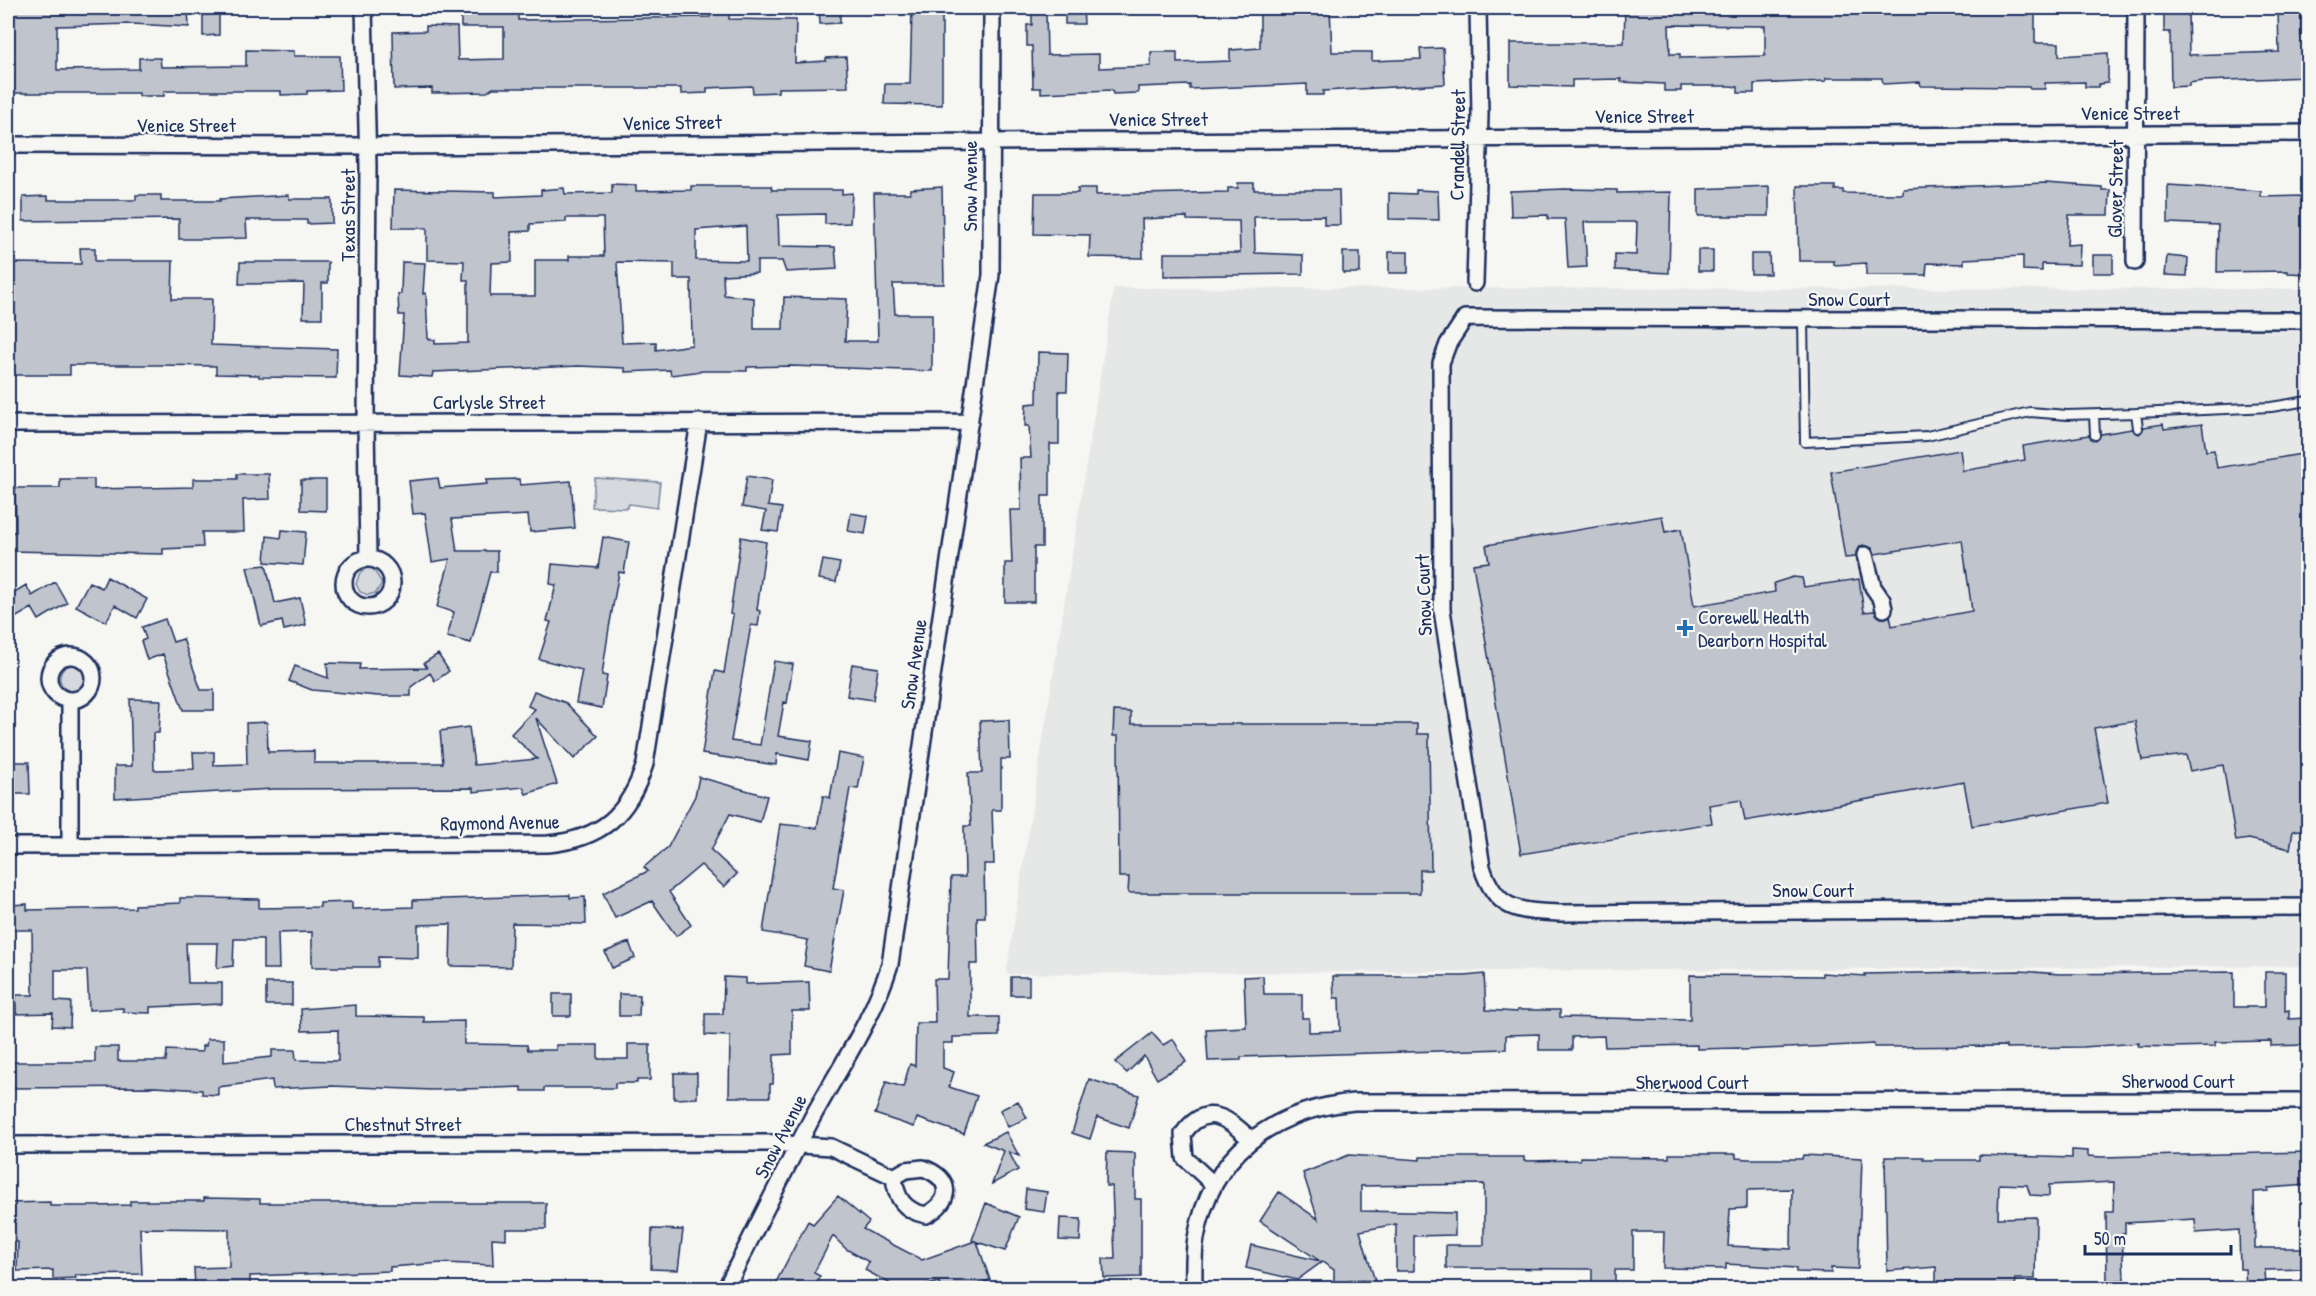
<svg xmlns="http://www.w3.org/2000/svg" width="2316" height="1296" font-family="'Patrick Hand',sans-serif">
<style>
.built{fill:#e6e7e7}
.green{fill:#d6d9dd;stroke:#78849e;stroke-width:1.5}
.building{fill:#c0c4cd;stroke:#1b2f5e;stroke-width:1.5;fill-rule:evenodd}
.lines{fill:none;stroke-linecap:round;stroke-linejoin:round}
.lane-casing{stroke:#1b2f5e;stroke-width:12}
.street-casing{stroke:#1b2f5e;stroke-width:20}
.lane{stroke:#f6f6f2;stroke-width:8}
.street{stroke:#f6f6f2;stroke-width:15}
.poi-dot{fill:#1f6fb2;stroke:#f6f6f2;stroke-width:2}
.labels{text-anchor:middle;dominant-baseline:central;stroke-width:4.5;stroke-linejoin:round;paint-order:stroke}
.street-label{font-size:20px;fill:#1b2f5e;stroke:#f6f6f2}
.poi-label{font-size:20px;fill:#1b2f5e;stroke:#f6f6f2;text-anchor:start}
</style>
<rect width="100%" height="100%" fill="#f6f6f2"/>
<filter id="ink" filterUnits="userSpaceOnUse"><feTurbulence type="fractalNoise" baseFrequency=".0167" numOctaves="2"/><feDisplacementMap in="SourceGraphic" scale="12" xChannelSelector="R" yChannelSelector="G"/><feConvolveMatrix kernelMatrix="1 2 1 2 8 2 1 2 1" color-interpolation-filters="sRGB"/></filter>
<g filter="url(#ink)">
<!-- built -->
<path class="built" d="M1114,288L2308,289V966L1006,974Z"/>
<!-- green -->
<path class="green" d="M595,478L660,482L657,508L629,504L627,508L592,507Z
M370,564L382,583L376,593L368,595L360,592L356,584L359,575Z
M60 678a13 13 0 1 1 26 0a13 13 0 1 1-26 0Z"/>
<!-- building -->
<path class="building" d="M8,8H188L189,27L132,24L57,26V70L139,69V58H160L161,67L246,66V50L294,51V56H340L341,90L307,91V94L281,95V91H164V96H139V93H8Z
M461,8H518V20L710,17V8H729V19L796,20L795,63L826,61V58L846,57L848,87L778,88V92L753,93L752,86L707,88V93L681,94V88H493L487,92L432,93V88L394,89L393,32L426,31V26L457,27L458,60L504,59V27H461Z
M819,8H840V23L820,24Z
M912,8H942V105L884,104L885,84H910Z
M1065,8H1083L1084,24H1065Z
M1260,8H1330L1332,52H1372V61L1421,59L1420,49L1443,48L1445,84L1323,91V95H1307V84L1190,89V85L1138,87V93L1113,94L1112,90L1041,93V88H1033L1032,46H1027V25H1032V13H1046L1047,55L1099,54V68L1151,66V52H1177V63L1230,61V50L1260,48Z
M1625,8H2035V43H2059V56L2108,53V83L2099,84L2098,87H2085V82L2045,83V89H2030L2029,87L1921,86L1920,82L1883,84L1882,78H1826V81L1754,84V93H1738V87L1730,86H1681V91H1664V84L1621,82V79L1572,80V87L1510,85V43H1624ZM1669,25L1765,26V56L1680,58V54H1670Z
M2278,9H2301V36H2308V77L2203,81L2189,83V86L2171,87L2170,32H2164V11H2188L2189,55L2279,52Z
M219,14V35L203,36V15Z
M1238,183H1254V190H1339L1340,225H1324V216L1254,217L1255,253L1303,255V274L1164,276V253H1240L1239,221L1187,220V217L1142,219L1143,258L1089,257L1090,235L1034,234L1035,193H1078V188H1096V195L1228,192V188H1238Z
M2045,183L2102,187V190H2110L2109,215H2069L2067,245L2080,244L2079,265L2042,264V271L2023,270V256L1964,259V264L1927,263L1926,275H1866V263L1834,265V261H1799L1797,186H1835V190H1843V193L1893,194H1903V189Z
M612,184L636,185V191L691,190V186H771L772,190H842V194L852,193L850,223L825,224V214L778,215L779,246L835,247L837,269L786,272L782,261H757V273L723,275L724,295L754,298V329H783L784,297L847,299L845,341H878L874,193H910V189L942,187L944,284H893L895,314H932V371L791,366L747,367V371H703L671,375L670,370L625,372V368L579,366L433,372L432,377L400,375L404,315H399L398,294H401L402,262L425,263L423,294L426,293L428,339L435,340V344L468,343V280H463L464,261L427,260V228H393L394,190L495,192V197L541,195V190L564,188L565,194L612,193ZM566,218H603L604,256H569V260H535V296H490L491,263L512,262L511,232L530,231V224L566,222ZM746,226L747,261L696,260V230ZM617,262L674,263V279H691L692,345L656,350V342L622,343Z
M2168,185L2261,191V197L2308,196V274L2288,273V271L2217,272L2218,225L2168,223Z
M1769,186V216H1698V189Z
M1565,189L1617,190V193L1671,192L1669,273L1615,270V254L1636,255L1637,222H1584L1587,267L1568,268L1565,219H1548V215L1511,216L1510,191Z
M1416,190L1438,191L1439,220L1389,219V193L1416,194Z
M136,195H161V201H220V199L289,195V199H332V223L307,224V220H246L247,238L212,239H179V219L23,221V197L48,196V200H136Z
M80,248H95V261H173L172,299H212L211,345L337,349L336,378L259,377V375L216,374V366L159,365H70V375H8V345H12L13,263L81,264Z
M1698,250H1713V271H1698Z
M1343,252H1360V273H1343Z
M1389,252H1408V273H1389Z
M1751,254H1769L1770,274H1751Z
M2093,255H2113V273H2093Z
M2167,256L2188,258L2187,276L2165,275Z
M240,262H328V283H322V318H303L304,283L239,284Z
M1038,352L1068,353L1067,391H1059V444H1050V496H1042V547H1034V602H1005V563H1012L1010,510H1021L1020,458H1031L1029,426H1025L1026,404L1037,403Z
M2163,424L2164,429L2202,424L2206,451L2214,450L2217,468L2308,453V755L2301,756L2308,789V815L2304,816L2306,829L2293,831L2290,849L2249,839L2236,841L2223,765L2190,771L2186,755L2142,760L2135,721L2094,728L2108,803L1972,826L1964,782L1745,821L1741,800L1709,805L1712,823L1521,854L1473,564L1489,562L1486,545L1662,516L1665,532L1681,529L1694,606L1775,592L1774,583L1793,577L1802,578L1804,587L1859,579L1864,612L1874,611L1882,618L1890,616L1892,626L1972,611L1962,540L1875,554L1872,548L1863,545L1858,548L1855,557L1845,558L1831,472L1960,450L1963,471L2025,460L2023,446L2089,435L2096,441L2101,434L2132,429L2139,434L2144,427Z
M237,474H269L270,499L243,500L244,532H202L203,547L163,549V554L8,551L9,532H16L15,488H60V479H94V489L193,487V479H237Z
M747,476L772,480L768,506L782,508L778,532L762,530L766,511L742,507Z
M438,478L440,488L487,484L486,480L519,479L520,485L571,481L575,528L530,532L528,515L452,519L457,551H497V572H490L471,643L447,637L454,612L437,607L450,559L432,562L425,513L413,514L409,481Z
M301,480H326V511L301,510Z
M851,513L868,516L865,534L848,531Z
M282,530L306,532L303,565L265,562L267,536L281,538Z
M603,537L629,542L624,573L619,572L609,628L602,675L607,676L602,708L576,703L582,670L539,659L551,622L547,621L556,585L550,584L552,564L598,568Z
M741,537L766,542L757,610L760,611L758,626L751,625L731,741L760,745L774,661L793,664L787,703L784,702L778,736L812,741L809,760L777,754L776,765L702,754L715,671L724,673L733,615L730,614Z
M823,560L840,563L836,582L819,579Z
M266,565L275,603L300,598L306,625L284,630L282,621L261,626L247,567Z
M107,577L147,599L137,618L115,605L106,622L76,606L89,582L102,588Z
M55,582L67,603L39,620L32,608L8,622V596L26,585L32,596Z
M165,619L173,642L183,639L201,690H214V710H183L163,654L147,660L141,641L146,639L142,627Z
M438,654L449,671L435,681L430,673L411,687V696H378L312,690L289,681L295,666L328,678L327,663L360,664L359,669L427,668L424,663Z
M852,664L878,668L873,700L847,696Z
M534,691L566,703L598,736L574,759L536,718L557,784L526,794L523,787L473,792V788L273,789L115,798V766H132L130,699L161,700L159,733H153L154,770L194,769L193,752H214V765L247,764L246,723L267,722L268,752L314,751V763H443L440,731L469,727L474,765L537,759L511,734L535,709L528,706Z
M1114,711L1131,712V724H1417V734H1429V741L1431,870H1420V893H1128L1129,877H1119L1118,736H1113Z
M1009,720L1010,759H1001V810H992L994,864H984L985,917H977L978,964H970V1017H999V1036L953,1037V1043H943V1068L954,1072L949,1087L977,1096L964,1134L917,1118L914,1127L875,1114L886,1082L903,1087L910,1064L915,1066L916,1023H935L934,979H948L951,877H965L964,826H971L968,773H982L980,721Z
M838,753L864,758L858,789L850,788L833,888L844,890L829,971L804,966L808,940L763,932L780,824L817,828L823,796L830,798Z
M8,762H29L30,794H8Z
M699,777L767,796L760,822L730,814L711,850L737,874L724,887L701,865L669,892L691,925L676,936L652,901L615,918L603,893L648,871L644,867L668,847L695,796Z
M570,895V898L585,897L586,924L512,923L511,967L450,966L451,924L418,925V958L378,957V967H312V932L278,933L279,969H263V939H234L233,966L217,968L218,943H186L188,983H222V1004L150,1007V1013L123,1012V1008L89,1010L87,970H55V1001L71,1002L70,1027L52,1026L53,1013L16,1014V995H33L32,930H8V905L27,904V910L135,908V905L180,903V898H200L259,899V908L320,907V903L352,902V909L413,907V900Z
M629,942L635,958L612,968L605,952Z
M2020,971L2060,974L2234,972V1007H2265V972H2285V1011L2289,1010V1019L2305,1018L2306,1045L2271,1046V1041L2215,1042V1046L2171,1047L2138,1046L2139,1043L2083,1047L2006,1048V1046L1874,1047V1044L1741,1050L1740,1048L1697,1049V1045L1605,1047L1604,1036L1572,1037V1050H1539V1034L1506,1035V1049L1241,1057V1060L1208,1061L1206,1029L1246,1027L1244,977L1263,976L1264,994H1302V1018H1309V1032L1340,1031L1339,998H1334L1333,976H1465L1484,974L1486,1010L1517,1012V1010H1560V1017L1690,1020V975L1822,976V973L1865,976L1864,974Z
M724,977L746,978V984L809,982L810,1011H792V1054L774,1055L773,1084H770V1097H729L730,1036L705,1035V1014H723Z
M1011,977H1029V995H1011Z
M266,983H292V1005H266Z
M553,994H571V1016H553Z
M619,994L640,995L639,1016H619Z
M356,1005V1016L424,1017V1022L464,1021V1044L527,1045L528,1050H556V1045H598V1059H628V1044H650V1080H637V1083H615V1088H544V1091H522V1087L432,1090L331,1086L273,1089L272,1080L218,1087V1095L202,1094V1090L155,1087L8,1088V1062H95V1047H118V1061H166L167,1050L202,1052V1046H206L207,1039H224V1062L272,1057V1050H295L296,1060L338,1061V1030L302,1031L301,1009Z
M1152,1033L1163,1045L1173,1039L1186,1062L1157,1079L1144,1056L1127,1073L1115,1062Z
M674,1073H697V1098L674,1099Z
M1089,1079L1139,1095L1129,1128L1097,1117L1090,1139L1072,1133Z
M1018,1101L1027,1118L1008,1127L1000,1110Z
M1006,1132L1019,1156L1009,1152L1018,1170L992,1184L1004,1151L983,1143Z
M2072,1150L2088,1151V1156L2102,1157L2308,1152V1185L2268,1188V1191L2254,1192L2255,1248H2303V1269L2265,1270L2266,1288H2246L2245,1269H2240L2239,1230L2196,1233L2195,1219L2125,1223V1233H2122L2124,1280L2107,1281L2106,1212H2113L2114,1182L2049,1185V1196L2030,1195L2027,1185L1999,1184L1998,1218L2036,1217L2035,1279H2015L2014,1288H1936V1267L1887,1271L1885,1157H1923V1160H1979V1155L2072,1158Z
M1107,1152L1135,1153V1199H1141V1277L1104,1278L1103,1259H1115L1112,1186H1106Z
M1669,1154H1736V1158L1747,1159H1802L1803,1155L1862,1158L1858,1269L1831,1268V1273L1796,1272V1268L1726,1264V1269L1663,1268L1664,1232H1633V1270H1615V1288H1592V1269L1446,1268V1245H1484V1184L1361,1186V1211L1455,1213V1235L1414,1236V1271H1396V1224L1360,1231L1375,1281L1349,1280V1287H1334V1270L1322,1262L1297,1280L1246,1268L1251,1245L1320,1261L1260,1221L1279,1192L1318,1219L1303,1173L1349,1155L1420,1160V1157H1524V1161L1580,1160V1157L1669,1158ZM1792,1189L1791,1249L1728,1246L1730,1209L1747,1208V1190Z
M1026,1189L1047,1192L1044,1212L1024,1209Z
M838,1196L869,1222L863,1229L922,1260L975,1241L972,1240L986,1203L1019,1217L1005,1251L977,1242L990,1280L964,1288H941L939,1282L918,1288H898L865,1270L869,1262L846,1249L833,1236L814,1273L820,1276L813,1288H773L808,1221L813,1224Z
M204,1198L260,1199V1203H546V1229H506V1239L492,1238L493,1265L442,1263L390,1267V1271L250,1276V1285H218V1288H195L194,1268L229,1267V1229L140,1228L142,1274L75,1275L76,1278L53,1279V1270L17,1271L18,1242H8V1203L50,1202V1206H97L130,1205V1201H204Z
M1060,1218L1081,1219L1080,1241L1059,1240Z
M652,1229L683,1230L678,1270L651,1269Z"/>
<g class="lines">
<defs>
<path id="lane" d="M1803,320L1805,442L1927,436L2030,412L2067,415L2136,413L2271,407L2308,401
M2136,413L2138,428
M2094,415L2095,435"/>
<path id="street" d="M364,8L368,167L366,422L368,558
M8,145L387,146L2308,133
M2135,262L2136,8
M1475,283L1480,115L1478,8
M2308,320L1465,318L1448,344L1441,363L1442,610L1482,867C1496,911 1518,911 1558,913L2308,907
M8,424L970,422
M1865,555L1873,587L1882,600L1884,609
M344 583a24 24 0 1 1 48 0a24 24 0 1 1-48 0Z
M49 678a22 22 0 1 1 44 0a22 22 0 1 1-44 0Z
M8,846L548,844C602,839 629,814 645,764L699,422
M70,846V700
M8,1145L772,1143L831,1147L894,1177
M923,1168C952,1178 953,1201 926,1215C904,1211 896,1198 894,1177L906,1170Z
M1214,1185L1185,1158L1183,1134C1206,1101 1228,1118 1251,1140
M726,1288C754,1232 782,1176 811,1120C839,1068 873,1020 890,964L991,275L992,8
M1194,1288C1194,1272 1193,1254 1196,1238C1211,1154 1272,1110 1354,1102L2308,1101"/>
</defs>
<!-- lane casing -->
<use href="#lane" class="lane-casing"/>
<!-- street casing -->
<use href="#street" class="street-casing"/>
<!-- lane -->
<use href="#lane" class="lane"/>
<!-- street -->
<use href="#street" class="street"/>
</g>
</g>
<!-- markers -->
<path class="poi-dot" d="M1682 619h6v6h6v6h-6v6h-6v-6h-6v-6h6z"/>
<g class="labels">
<!-- street labels -->
<g class="street-label">
<text x="2130" y="112">Venice Street</text>
<text x="1644" y="115">Venice Street</text>
<text x="1158" y="118">Venice Street</text>
<text transform="translate(672 122) rotate(-1)">Venice Street</text>
<text x="186" y="124">Venice Street</text>
<text transform="translate(1457 145) rotate(-89)">Crandell Street</text>
<text transform="translate(969 186) rotate(-90)">Snow Avenue</text>
<text transform="translate(2115 189) rotate(-89)">Glover Street</text>
<text transform="translate(347 215) rotate(-90)">Texas Street</text>
<text x="1849" y="298">Snow Court</text>
<text x="489" y="401">Carlysle Street</text>
<text transform="translate(1423 595) rotate(-92)">Snow Court</text>
<text transform="translate(913 664) rotate(-82)">Snow Avenue</text>
<text transform="translate(500 822) rotate(-1)">Raymond Avenue</text>
<text x="1813" y="889">Snow Court</text>
<text x="2178" y="1080">Sherwood Court</text>
<text x="1692" y="1081">Sherwood Court</text>
<text x="403" y="1123">Chestnut Street</text>
<text transform="translate(780 1136) rotate(-63)">Snow Avenue</text>
</g>
<!-- poi labels -->
<g class="poi-label">
<text x="1698" y="616">Corewell Health<tspan x="1698" dy="23">Dearborn Hospital</tspan></text>
</g>
</g>
<!-- margin -->
<rect width="2316" height="1296" fill="none" stroke="#f6f6f2" stroke-width="30"/>
<rect x="15" y="15" width="2286" height="1266" fill="none" stroke="#1b2f5e" stroke-width="2" filter="url(#ink)"/>
<!-- scale -->
<path d="M2085 1245v9h146v-9" fill="none" stroke="#1b2f5e" stroke-width="3"/>
<text x="2094" y="1245" font-size="18" fill="#1b2f5e" stroke="#f6f6f2" stroke-width="4.5" paint-order="stroke">50 m</text>
</svg>
